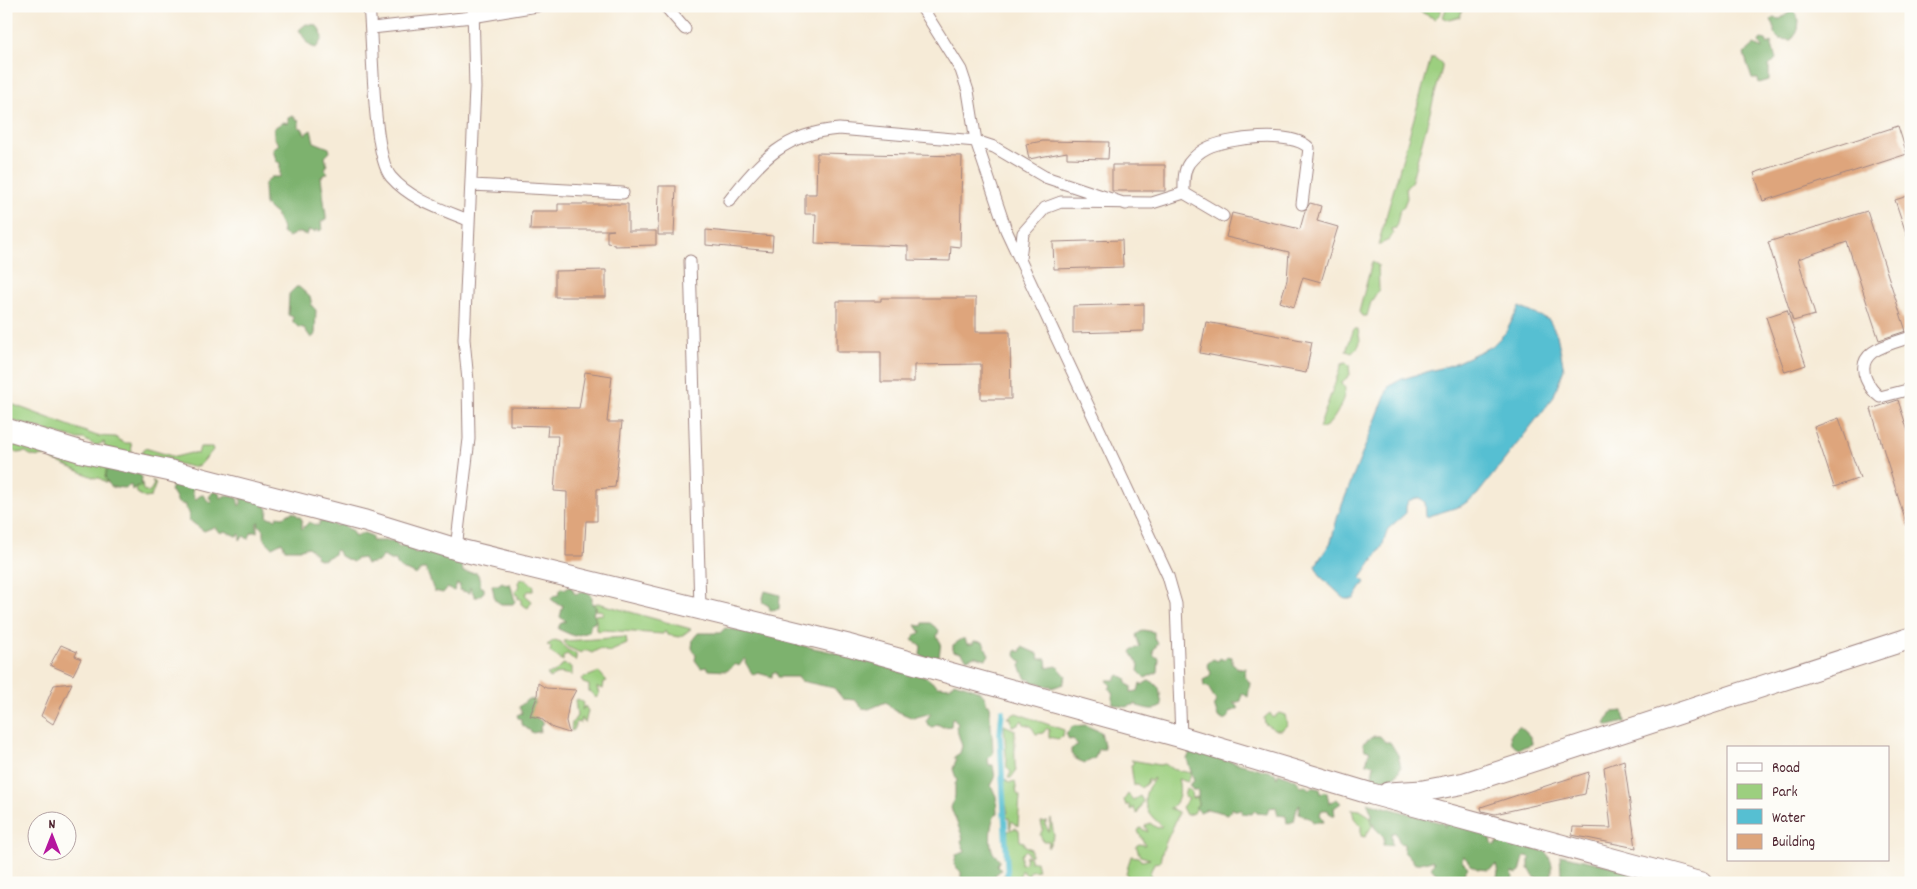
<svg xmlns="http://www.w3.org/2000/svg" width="1917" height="889" font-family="Dekko,sans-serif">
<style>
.green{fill:#9ccf7f;stroke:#737755}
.forest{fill:#7db26e;stroke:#64684c}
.water{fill:#56bfd2;stroke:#506f7e}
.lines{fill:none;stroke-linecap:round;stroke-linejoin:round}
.stream{stroke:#56bfd2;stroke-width:5.5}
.building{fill:#dea57b}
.lane-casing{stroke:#a08581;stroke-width:13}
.street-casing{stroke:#a08581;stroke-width:23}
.lane{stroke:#fff;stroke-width:11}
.street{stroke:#fff;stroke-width:21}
</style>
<rect width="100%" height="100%" fill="#fdfcf7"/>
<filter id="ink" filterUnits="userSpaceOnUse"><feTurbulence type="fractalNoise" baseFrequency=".02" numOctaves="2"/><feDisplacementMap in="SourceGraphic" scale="10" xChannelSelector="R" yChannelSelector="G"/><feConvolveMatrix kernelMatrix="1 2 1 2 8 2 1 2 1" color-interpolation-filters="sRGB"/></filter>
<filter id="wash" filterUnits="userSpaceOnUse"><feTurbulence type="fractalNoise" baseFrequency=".0096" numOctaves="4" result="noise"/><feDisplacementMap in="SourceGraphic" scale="20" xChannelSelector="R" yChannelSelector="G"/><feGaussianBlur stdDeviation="1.12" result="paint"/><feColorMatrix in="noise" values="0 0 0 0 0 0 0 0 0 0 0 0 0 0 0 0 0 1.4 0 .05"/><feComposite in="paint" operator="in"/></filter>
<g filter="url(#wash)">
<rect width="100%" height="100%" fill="#f6ebd7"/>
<!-- green -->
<path class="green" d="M1418,6H1441V13L1435,19L1419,11Z
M1447,6H1466V7L1462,10L1460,17L1449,20L1443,17Z
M1431,58H1435L1442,64V68L1411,183L1406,188L1407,198L1403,208L1400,209L1396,228L1391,229L1393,234L1389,240L1378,245Z
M1372,262L1378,265L1379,289L1371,302L1367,316H1362L1359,312Z
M1354,329H1358C1360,342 1363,343 1352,353L1346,351Z
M1346,362L1349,365L1350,375L1342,382C1342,385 1345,387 1345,389C1345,399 1332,430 1319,428L1342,363Z
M6,402L97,436L115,437L124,443H131L132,453L105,448L104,442L96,446L84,439H76L10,420L6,418Z
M6,438L48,452L47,455C40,458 31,457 26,452L17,453L6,448Z
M200,447H212L213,450L200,465L192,467L140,455L145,448L175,457L191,453L198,454Z
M51,454L107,466V483L99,478H95L53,460Z
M152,480L156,483L151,497L145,498L137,493L135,488L142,482L143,490L149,493L154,484Z
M521,579L526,580L534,586L533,591H528L525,595L532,601L528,608L521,604V599L517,598L519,596L516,595L515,592L519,588L518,582Z
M598,603L691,629L680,637L667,635L665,631L663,634L604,630L599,631L596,630V620L594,618L595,615L603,614V611L596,610V607L592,604Z
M626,637L627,644L609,652L599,649L592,653L585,650L581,653L567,647L564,641Z
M555,640L561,642L566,649L576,654V661L567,654L563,656V661L550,652L551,647L547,645Z
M563,664L572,667V675L559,673L550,678L547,674L554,673Z
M599,672L607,681L604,682L603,689L597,687L599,694L596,698L589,691V685L583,683L581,679Z
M578,699L584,703L582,710L585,706L588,711L585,723L581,718V723L576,722L574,730L571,731L572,723L577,716L575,700Z
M1016,713L1064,730L1063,736L1058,739L1049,737V730L1047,728L1043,733L1036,734L1031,726L1024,724L1022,720L1018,725L1012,726L1011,718H1007Z
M1270,713L1273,718L1279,713L1285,715L1287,725L1282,730H1276L1265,724L1264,718Z
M1004,725L1015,730C1015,738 1014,765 1016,771L1011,778H1008L1011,772L1007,768Z
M1131,760L1159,765L1165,764L1172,769L1191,773L1188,782L1178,779C1181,789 1180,805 1169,808L1178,812V815C1172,831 1162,846 1160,862L1154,863L1150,873L1152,883L1129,882L1126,873L1131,856L1138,857L1142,861L1150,859L1140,856L1136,846L1139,844L1145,845L1138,831L1140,828L1148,832L1145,826L1150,823L1157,828L1162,826C1150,815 1140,807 1148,788C1150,784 1153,782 1154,778L1150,781L1148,779L1147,783L1141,788L1137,784L1134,786L1131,765L1134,763Z
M1006,779L1008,783L1015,781L1017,794L1020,796L1018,826L1012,821L1010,829L1009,818L1005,817L1008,812L1004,798L1003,783Z
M1186,788L1191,791L1192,798L1198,797V805L1194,813L1186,815L1182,807L1189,799L1184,797Z
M1128,794L1133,800L1140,796L1143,801L1137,814L1133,807L1131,811L1129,805H1126L1124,800Z
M1352,809L1360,810L1371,817V823H1374L1365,837L1361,836V826L1354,818Z
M1051,819L1054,836L1048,848L1049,841H1043L1040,835L1043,829L1041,822L1048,821L1045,824L1049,832Z
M1015,828L1019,830L1020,841L1024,842V845L1031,849V855L1029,856L1026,850L1021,855V864L1025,863L1026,855L1030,858V862L1036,861L1038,870L1030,871L1028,876L1021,870L1019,881L1005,883L1004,875L1008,869L1004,856C1008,848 1006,839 1008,831Z"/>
<!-- forest -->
<path class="forest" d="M1793,10L1799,20L1798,30L1791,40L1779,39L1774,34V25L1771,20L1773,18L1780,19Z
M306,24L316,25L321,31L322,39L316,48C305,46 305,37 299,30Z
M1761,39L1766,40L1768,44L1771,42L1776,59L1769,66V80L1759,83L1758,79H1752L1744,54L1754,45L1762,49L1759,41Z
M293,116L299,121V128H302L305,134L311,130L314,142L329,148L330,152L325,157L327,165L325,169L328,173L321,177L326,216V220L321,222L322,229L320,231L316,229L315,232L309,230L307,235C294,231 299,233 288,237L282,233L283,229L275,213L265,205L264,185L271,177H280V163L276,161L273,149L279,144L274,138V128L283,122L288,123V118Z
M296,287H299L310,297L312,306L316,310L315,335L311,338L304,328L298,327L293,322V317L288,315L289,294Z
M107,466L140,475L142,477L141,487L137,486L132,490L131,485L125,488L111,487L105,478Z
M175,478L194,486L192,490L195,500L202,494L210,503L212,502L209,497L214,491L220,494L221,498L226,495L238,498L239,506L241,504V497L264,501L268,510L267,517L276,519L277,516L283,517L293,512L302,519V529L309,522L318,526L321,520L337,526L341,524L345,526L348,529L351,530L355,537L364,533L372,536V541H396L398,547L404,545L411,547L415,553L424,550L432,553L433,550L443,552L444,557L461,560L463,572L477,573L480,579V586L484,588V592L478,597H475L470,587V593L459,590L460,585L457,584L454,591L447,588L443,593L434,591L426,569H421L416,575C409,569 397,572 396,560H390L383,556L378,562L366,564L363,558L356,559L353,562L340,556L338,551L335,550L334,554L323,560L317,558L315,553L308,547L301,549H285L282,542L272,547L264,539V530L258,525L259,521L257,523V532H252L248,539L244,536L240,540V534L236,536L225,531L221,533L214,527L204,531L189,520V512L186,509V505L178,503L174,494L170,491Z
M502,582L507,585L510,583L515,601L513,604H501L495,600L492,585H498Z
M567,587H571L575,594L586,591L592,597V604L596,607L593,613L596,620L594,623H591L589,632L574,636L558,629L560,624L566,621L560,617L563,605H559L551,599L553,596L558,595L561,588L566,589Z
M765,591L780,595L779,609L770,610L769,606L762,602Z
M923,623H930L939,630L937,637L941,643L939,656L930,659L920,655L921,646L912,640L915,635L921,633L916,625L922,626Z
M725,628L790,639V643L861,658V662L865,657L889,662L890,668H895L901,672L904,670L919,673L922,677H926L937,686L950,687L954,682C965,686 988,690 986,704H989C990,721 993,738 993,754L988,759L989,765H993L995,778L991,786L996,796L997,813C990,818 988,846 994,854C996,856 998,857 1000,860L997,865L1001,870L995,875L1002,883H961V872L954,865L956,855L965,852L961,841L963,838L951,808L955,796V784L957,781L953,769L956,760L954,757L960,753L962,746L956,727L958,724L954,718H952L951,726L943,727L937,724L933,727L929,726L926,721L931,713L913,718L894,710L886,702L869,709L862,708L855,700L843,699L834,688L801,681L798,677H778L776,672L772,673V677L758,673L753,675L745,662L746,659H744L739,666L735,664L727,671L709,670L707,667L701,668L695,660L696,655L692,648L693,639L698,633H720Z
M1143,630L1154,632V639L1158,643L1153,651L1154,656L1159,658L1158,672L1145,678L1138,671L1139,665L1131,652L1133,649L1140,647L1136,635Z
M962,639H965L967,644H973L974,641L983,642L989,655L986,659L975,656L967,659L962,653L953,651V645Z
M1022,647L1038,654L1039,659H1046L1047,668L1057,666L1066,676L1063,684L1052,688L1051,686H1042L1041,683H1031V680L1026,679L1020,666L1022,662L1015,655L1016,650L1020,652Z
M1227,656L1232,657V664L1239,669L1246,668L1244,675L1250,683L1248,697L1242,693L1241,701L1233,703L1239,708L1229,713V717L1223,720L1218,717L1214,705L1216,701L1208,687L1204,686L1203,680L1209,677L1211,673L1207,664L1213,659L1218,661L1220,658L1224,660Z
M1118,675L1126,678L1128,685L1131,686V692L1138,691L1140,684L1142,685L1148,681L1153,682L1159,688L1162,706C1153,712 1146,708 1137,706V704L1125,707L1113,704V694L1109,688L1111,686L1107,680H1114Z
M528,699L535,700L532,715L544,723L540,727L541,731L533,733L521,724V719L518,718L517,715L522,713L519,707Z
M1623,711L1625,722L1609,726L1605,724L1612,712Z
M1085,725L1101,732L1105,749H1098L1095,758L1085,763C1078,760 1070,758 1071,749L1078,745L1073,739L1069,740L1066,733L1073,726Z
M1519,726C1525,732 1532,735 1532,744L1518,749L1511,742L1510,735Z
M1374,736H1380L1385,742H1390L1398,755L1401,767L1395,777L1378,780L1372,776L1374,765L1366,763L1370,751L1365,750L1363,743Z
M1191,751L1275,773L1277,778L1279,773L1296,780L1301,786L1305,785L1309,789L1312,787L1320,789L1321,794L1324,791L1327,793L1329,803L1337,799L1341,803L1334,808L1335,816L1329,813L1328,810H1322L1320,814L1324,822H1313L1311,819L1299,814L1300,804L1297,808L1294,821L1287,824L1286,816L1278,815L1276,807L1269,808L1267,814L1257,813L1255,810L1252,814L1241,813L1242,810H1234L1233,808L1228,814L1207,809L1200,812L1195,807L1198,805V791L1193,790L1189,785L1194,781L1187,759Z
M1367,802L1442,823L1445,827L1444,817L1491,836L1492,844L1495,846L1500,839L1546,852C1553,861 1554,873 1549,883H1542L1541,880L1534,877L1529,868V860L1531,859L1528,856L1524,857L1520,872L1517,874L1512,872L1513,879L1509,883L1496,881L1498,873L1496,865L1489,870L1478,869L1472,866L1463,855L1462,861L1468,867L1462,878L1453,874L1447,879L1439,877L1431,868L1434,862L1432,860L1415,864L1411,858L1404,852V844L1400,843L1395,832L1391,834L1392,845H1383L1384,837L1374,827V824L1371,823L1372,814Z
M1560,855L1631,870L1635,883H1568L1569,877L1561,874Z"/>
<!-- water -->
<path class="water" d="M1519,307L1549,320L1557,335L1564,369L1553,398L1477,495L1461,506L1426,517L1425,502L1417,498L1408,501L1406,507V513L1388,529L1382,547L1361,578L1365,582L1354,599H1345L1321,577L1315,566L1331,542L1338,515L1389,386L1402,379L1451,365L1492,346L1506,332Z"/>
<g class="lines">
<!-- stream -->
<path class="stream" d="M1002,711L1000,735L1008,883"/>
</g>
<g id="blocks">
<!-- building -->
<path class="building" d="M1898,126L1907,154L1763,201L1754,173Z
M1043,141L1109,142L1108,159L1067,158V152L1029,159L1026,144Z
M817,153L962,156L960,247L951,246L950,261L908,260V246L815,243L816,214H805V194H816Z
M1112,165H1165V191H1112Z
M659,186H676L674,235H658Z
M1911,195V239H1908L1895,200Z
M1310,203L1321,206L1317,221L1338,227L1321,282L1303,277L1294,307L1280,302L1287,280L1289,252L1226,237L1232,213L1300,229L1305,211Z
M558,204H628V231H656V245L614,246V244L607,243V231L614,230H530L531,211H558Z
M1867,211L1906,331L1879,340L1847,242L1798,259L1815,315L1793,321L1768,242Z
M706,230L773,236L772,251L706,245Z
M1122,240L1123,267L1054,269L1053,242Z
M606,270V297H555V271Z
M881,298H976V332H1010L1011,399H981V364L914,365V382H881V352H837V301H881Z
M1144,304V331L1073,333V306Z
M1787,310L1806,365L1785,372L1766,317Z
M1206,322L1312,342L1306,373L1200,353Z
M585,372L612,376L607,422H622L615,487L597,489V521H586L584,556H566L567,492L554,491L558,436H547L548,426L510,425V407L579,408Z
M1898,400L1911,441V525L1907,526L1871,409Z
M1839,418L1860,478L1834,487L1814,427Z
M61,645L77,652L75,656L81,659L73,675L50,665Z
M72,683L53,724L41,716L54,685Z
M538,683L546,688L576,690L569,703L566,721L569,733L553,728L540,718L530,716L537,697Z
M1624,760L1636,848L1572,835L1573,827L1611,828L1604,767Z
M1589,772L1585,794L1495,814L1482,811L1481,807Z"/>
</g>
</g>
<g filter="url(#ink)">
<use href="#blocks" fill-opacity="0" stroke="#a08581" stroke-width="1"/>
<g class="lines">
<defs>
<path id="lane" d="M369,6C373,41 372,155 391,177C411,200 441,209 468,220
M665,6L685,29
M921,6L961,70L968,91L976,141L1006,230L1168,576L1176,604L1181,737
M372,28L472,17L537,6
M472,185L623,193
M1184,193C1184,183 1183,171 1189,163C1193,158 1201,151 1207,148C1227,138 1293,130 1309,148L1302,204
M729,201C760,160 786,133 839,129L976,141L994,147L1045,177L1126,204
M1020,259L1023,233L1045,208L1061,202L1152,203L1184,193L1223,216
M690,261L700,607
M1911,337C1891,344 1854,350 1866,379C1869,386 1873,392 1880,397L1911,389
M456,549L469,439L468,381L464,339L475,88L473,6"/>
<path id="street" d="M6,429L82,452L171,471L365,521L456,549L848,645L1181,737L1372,794L1701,883
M1388,793L1423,791L1465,783L1911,638"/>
</defs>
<!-- lane casing -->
<use href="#lane" class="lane-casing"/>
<!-- street casing -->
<use href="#street" class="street-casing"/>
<!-- lane -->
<use href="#lane" class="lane"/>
<!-- street -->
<use href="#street" class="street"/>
</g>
</g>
<!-- margin -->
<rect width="1917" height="889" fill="none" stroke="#fdfcf7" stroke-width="25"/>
<!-- legend -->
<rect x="1727" y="746" width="162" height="115" fill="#fdfcf7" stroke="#b5a4a5"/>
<rect x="1737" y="763" width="25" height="8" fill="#ffffff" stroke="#b5a4a5"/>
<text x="1772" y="772" font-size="15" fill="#4a1f2b">Road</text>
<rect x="1737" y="784" width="25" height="15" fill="#9ccf7f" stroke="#b5a4a5"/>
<text x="1772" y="796" font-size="15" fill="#4a1f2b">Park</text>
<rect x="1737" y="809" width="25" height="15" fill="#56bfd2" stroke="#b5a4a5"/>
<text x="1772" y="822" font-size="15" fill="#4a1f2b">Water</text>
<rect x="1737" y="834" width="25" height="15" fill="#dea57b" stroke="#b5a4a5"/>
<text x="1772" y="846" font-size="15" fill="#4a1f2b">Building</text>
<!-- north arrow -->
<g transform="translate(52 836)"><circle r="24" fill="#fdfcf7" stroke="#b5a4a5"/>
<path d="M0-4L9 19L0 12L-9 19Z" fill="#b5179e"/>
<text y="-8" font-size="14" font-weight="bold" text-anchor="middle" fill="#4a1f2b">N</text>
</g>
</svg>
